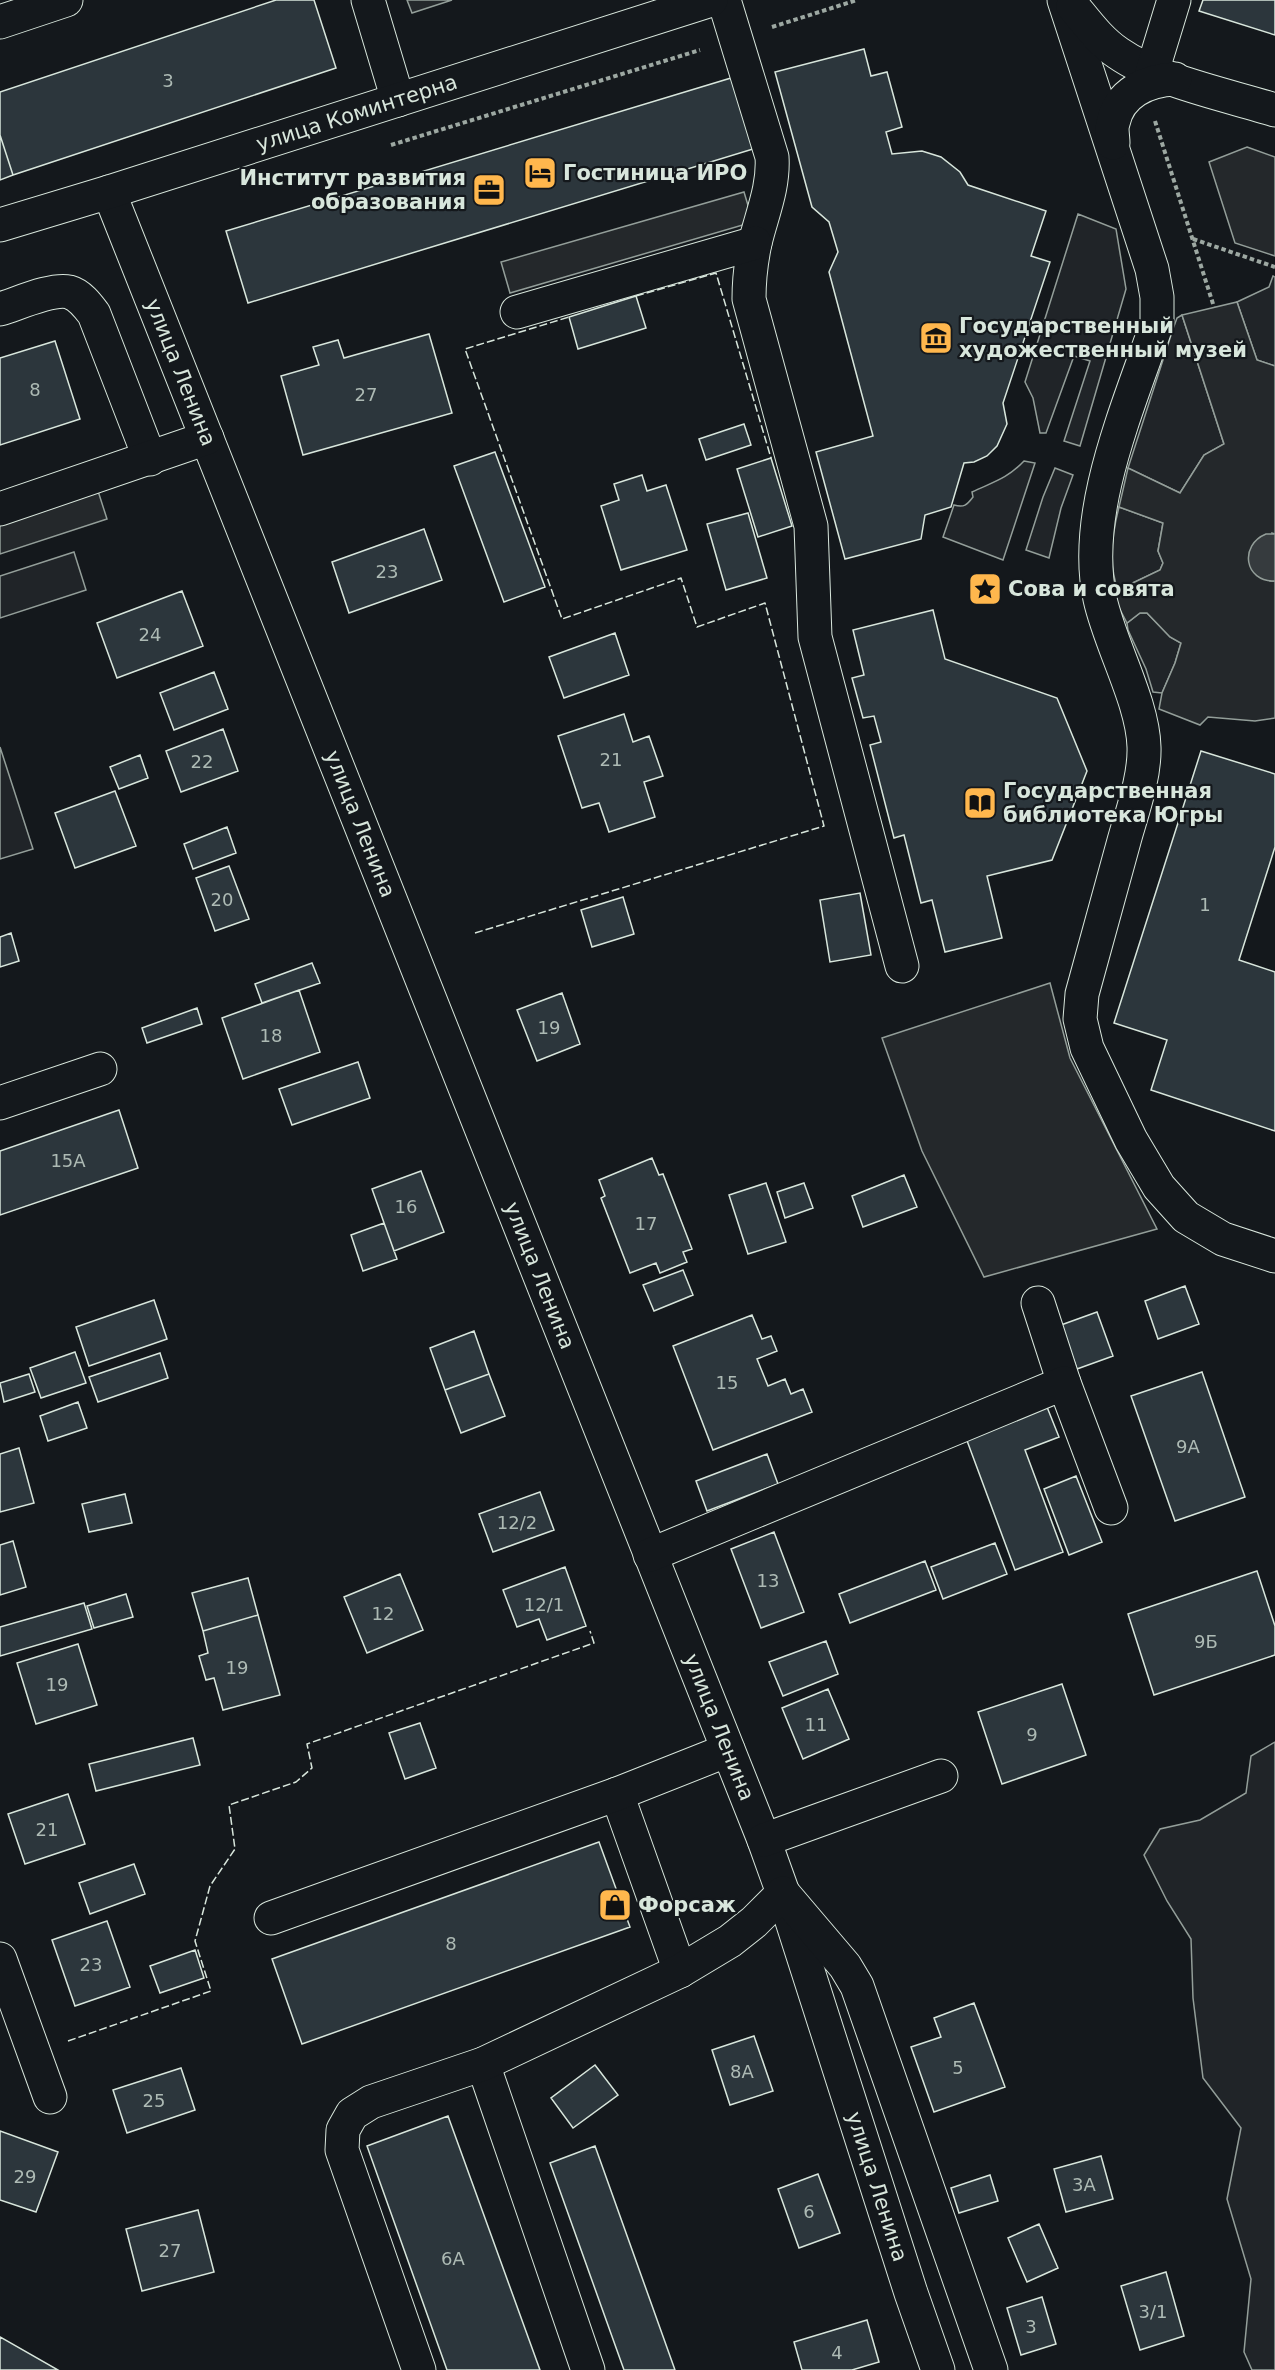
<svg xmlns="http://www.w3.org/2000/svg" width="1275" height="2370" font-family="'DejaVu Sans',sans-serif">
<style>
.green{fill:#202428;stroke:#939e99;stroke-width:1.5}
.parking{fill:#24282b;stroke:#939e99;stroke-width:1.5}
.water{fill:#363b3e;stroke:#939e99;stroke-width:1.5}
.building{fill:#2c363c;stroke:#d8e6dc;stroke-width:1.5}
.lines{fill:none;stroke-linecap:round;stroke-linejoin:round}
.minor-casing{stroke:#d8e6dc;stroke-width:35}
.path{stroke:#9da8a2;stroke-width:4;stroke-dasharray:4.5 3;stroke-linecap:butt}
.minor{stroke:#14181c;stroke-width:33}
.fence{stroke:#d8e6dc;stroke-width:1.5;stroke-dasharray:8 3;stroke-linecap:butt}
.labels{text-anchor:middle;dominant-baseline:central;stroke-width:4.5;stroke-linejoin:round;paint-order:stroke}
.number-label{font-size:18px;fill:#adbab4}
.street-label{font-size:21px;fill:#d8e6dc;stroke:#14181c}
.poi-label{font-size:21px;font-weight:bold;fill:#d8e6dc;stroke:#14181c;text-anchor:start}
</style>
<rect width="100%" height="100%" fill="#14181c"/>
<!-- green -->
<path class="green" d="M1078,214L1116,229L1126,289L1080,446L1064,441L1090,361L1074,356L1046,433H1040L1033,398L1025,382Z
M1273,276L1275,277V366L1257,360L1237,302L1269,287Z
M1182,315L1224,444L1204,455L1180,493L1128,468L1173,329L1177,318Z
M1024,461L1035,463L1003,560L943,537L954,505C964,508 967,505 973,497L972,492C993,482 1007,479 1024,461Z
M1055,468L1073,475L1061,508L1049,558L1026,550L1043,497Z
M1119,507L1163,523L1158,551L1163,563L1160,570L1118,590C1108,564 1112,534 1119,507Z
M74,552L86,590L0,618V576Z
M1140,613H1147L1170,637L1181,643L1175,663L1162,693L1153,692L1146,669L1128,630L1127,623Z
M0,747L33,849L0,859Z
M1275,1742V2370H1252L1244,2352L1251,2279L1227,2199L1241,2128L1203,2078L1193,1998L1191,1939L1167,1901L1144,1855L1160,1829L1200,1820L1246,1793L1251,1756Z"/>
<!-- parking -->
<path class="parking" d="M407,0H452L412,13Z
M1247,147L1275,157V256L1235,243L1209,162Z
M744,192L753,222L510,293L501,262Z
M1237,302L1257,360L1275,366V534L1272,533L1270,581H1275V718L1255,721L1208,717L1200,725L1159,709L1162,693L1175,663L1181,643L1170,637L1147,613H1140L1127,623L1115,600L1118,590L1160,570L1163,563L1158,551L1163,523L1119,507L1128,468L1180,493L1204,455L1224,444L1182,315Z
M98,491L107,519L0,554V523Z
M1050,983L1070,1058L1157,1229L984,1277L922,1151L882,1038Z"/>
<!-- water -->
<path class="water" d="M1266,534H1275V581C1244,582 1239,545 1266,534Z"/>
<!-- building -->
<path class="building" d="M276,0H314L336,68L13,175L0,135V92Z
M1203,0H1275V35L1199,11Z
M864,49L871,76L887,72L902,127L886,132L892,154L922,151L941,157L960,172L968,185L1046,211L1031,256L1050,262L1003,403L1007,424L997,446L987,456L974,462L964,463L951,507L925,515L921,539L845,559L816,452L873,436L829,272L838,252L829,222L812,207L775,72Z
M731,78L753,149L248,303L226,231Z
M0,135L13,175L0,180Z
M636,296L646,328L578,349L569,317Z
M429,334L452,413L303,455L281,376L319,365L313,347L338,340L344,358Z
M55,341L80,419L0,445V358Z
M744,424L751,445L706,460L699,439Z
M495,452L545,587L504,602L454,466Z
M771,458L792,526L758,537L737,469Z
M642,475L647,491L666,485L687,550L621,570L601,506L619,500L614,484Z
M748,513L767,578L726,590L707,524Z
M424,529L442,580L349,613L332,562Z
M182,591L203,646L117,678L97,623Z
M933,610L945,659L1057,698L1087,771L1052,860L987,876L1002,938L945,952L932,900L921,903L904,835L894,838L870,745L881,742L874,716L863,718L852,678L864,675L853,630Z
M615,633L629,675L564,698L549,657Z
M214,672L228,709L174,730L160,693Z
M624,714L633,742L649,736L663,776L644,782L655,817L609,832L599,803L582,808L558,736Z
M223,729L238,771L181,792L166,751Z
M1201,751L1275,774V847L1239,960L1275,972V1131L1151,1090L1167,1040L1114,1023Z
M140,755L148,778L119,789L110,767Z
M115,791L136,846L75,868L55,813Z
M227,827L236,853L193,869L184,844Z
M229,866L249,919L215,931L196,878Z
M860,893L871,955L830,962L820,900Z
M623,897L634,934L592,947L581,910Z
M11,933L19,961L0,967V937Z
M312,963L320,983L262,1003L255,984Z
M299,990L320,1052L243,1079L222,1018Z
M562,993L580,1044L537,1061L517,1010Z
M197,1008L202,1024L147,1043L142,1028Z
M358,1062L370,1098L292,1125L279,1089Z
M119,1110L138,1168L0,1215V1151Z
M652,1158L659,1175L663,1174L692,1249L683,1252L687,1262L660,1273L656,1263L630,1273L601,1198L605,1196L599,1180Z
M421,1171L444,1232L394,1251L372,1189Z
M904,1175L917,1207L863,1227L852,1196Z
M766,1183L786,1242L748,1254L729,1195Z
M804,1183L813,1208L785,1218L777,1192Z
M384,1223L397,1259L363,1271L351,1235Z
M683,1270L693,1295L654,1311L643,1285Z
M1185,1286L1199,1324L1158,1339L1145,1301Z
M154,1300L167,1339L89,1366L76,1327Z
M1097,1312L1113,1356L1077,1369L1061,1325Z
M752,1315L762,1339L771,1336L777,1351L757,1359L768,1386L785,1379L791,1394L803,1389L812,1412L713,1450L673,1346Z
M474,1331L489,1374L445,1390L430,1348Z
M75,1352L86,1383L41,1398L30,1368Z
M160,1353L168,1378L98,1402L89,1377Z
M1202,1372L1245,1497L1175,1521L1131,1396Z
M29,1374L35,1392L4,1402L0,1383Z
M489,1374L505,1416L461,1433L445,1390Z
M78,1402L87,1428L48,1441L40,1416Z
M1047,1407L1059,1437L1025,1450L1063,1552L1015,1570L966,1438Z
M19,1448L34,1503L0,1512V1454Z
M767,1454L778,1484L707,1511L696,1481Z
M1076,1476L1102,1542L1069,1555L1044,1489Z
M540,1492L554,1530L493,1552L479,1514Z
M125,1494L132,1523L89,1532L82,1504Z
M774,1532L804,1612L761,1628L731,1549Z
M13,1541L26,1587L0,1595V1545Z
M995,1543L1007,1574L943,1599L931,1567Z
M925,1561L936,1590L850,1623L839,1594Z
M565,1567L586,1626L547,1640L539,1619L517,1627L503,1590Z
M1257,1571L1275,1626V1655L1154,1695L1128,1614Z
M400,1574L423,1630L367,1653L344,1597Z
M248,1578L258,1615L203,1631L192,1593Z
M126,1594L133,1617L94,1628L87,1606Z
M84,1603L92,1629L0,1656V1627Z
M258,1615L280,1695L223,1710L214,1678L206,1680L199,1656L208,1653L203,1631Z
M826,1641L838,1674L783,1696L769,1662Z
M78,1644L97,1705L36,1724L17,1663Z
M1062,1684L1086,1755L1002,1784L978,1712Z
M828,1689L849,1739L803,1759L782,1708Z
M420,1723L436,1768L405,1779L389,1733Z
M193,1738L200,1765L96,1791L89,1764Z
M68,1794L85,1844L25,1864L8,1814Z
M599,1842L630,1927L302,2044L272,1959Z
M134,1864L145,1894L90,1914L79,1883Z
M107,1921L130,1987L75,2006L52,1940Z
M195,1950L204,1978L160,1993L150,1966Z
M974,2003L1005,2087L934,2112L911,2047L941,2037L934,2018Z
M754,2036L773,2091L730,2105L712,2050Z
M595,2065L618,2095L573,2128L551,2098Z
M181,2068L195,2110L127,2133L113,2090Z
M448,2116L540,2370H447L367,2146Z
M0,2131L58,2152L36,2212L0,2200Z
M595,2146L675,2370H624L550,2163Z
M1101,2156L1113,2199L1066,2212L1054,2169Z
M818,2174L840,2233L799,2248L778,2189Z
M990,2175L998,2201L959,2213L951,2188Z
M198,2210L214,2272L142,2291L126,2229Z
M1039,2224L1058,2268L1027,2282L1008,2238Z
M1166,2272L1184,2336L1140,2350L1121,2286Z
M1042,2297L1056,2344L1021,2355L1007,2308Z
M867,2320L879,2362L852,2370H802L794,2342Z
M0,2337L58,2370H0Z"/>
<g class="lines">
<defs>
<g id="minor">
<path d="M368,0L398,100"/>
<path d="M724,0L772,157C774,187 762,214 755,243C751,262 749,280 749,299L811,526L815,637L902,966"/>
<path d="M1064,0L1152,269L1157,297V323C1129,406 1081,512 1100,599C1110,645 1143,702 1144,747C1145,777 1132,812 1124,841C1110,892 1096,943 1082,994L1080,1019L1087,1048L1131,1140L1159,1187L1186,1217L1223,1239L1275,1256"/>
<path d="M1073,6C1087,23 1100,41 1118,53C1158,81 1227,95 1275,110"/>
<path d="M0,22L66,0"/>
<path d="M1152,72L1174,0"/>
<path d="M1113,143C1113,137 1111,129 1113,123C1119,93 1147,80 1175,79"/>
<path id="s1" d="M109,192L764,1840L783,1893L911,2293L938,2370"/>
<path id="s2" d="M0,225L109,192L711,0"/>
<path d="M0,309C17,304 52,288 69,292C80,295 88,306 94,314L150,459"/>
<path d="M517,312L755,243"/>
<path d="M0,509L207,438"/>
<path d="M0,1103L100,1069"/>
<path d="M1038,1303L1064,1383"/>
<path d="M650,1555L1064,1383L1111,1508"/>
<path d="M617,1794L680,1971"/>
<path d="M764,1840L941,1776"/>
<path d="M271,1918L617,1794L728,1750"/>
<path d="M0,1959L50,2097"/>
<path d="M483,2064L588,2370"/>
<path d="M419,2370L342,2150L343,2130L352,2114L371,2102L483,2064L680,1971L730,1941L754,1922L783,1893L845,1966L857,1986L991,2370"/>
</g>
</defs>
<!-- minor casing -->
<use href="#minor" class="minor-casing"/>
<!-- path -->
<path class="path" d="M772,27L857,0
M1155,121L1214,307
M391,145L700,50
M1193,239L1275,267"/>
<!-- minor -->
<use href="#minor" class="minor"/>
<!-- fence -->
<path class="fence" d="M636,296L716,273L771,458
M475,933L824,826L765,603L697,627L681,578L562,619L465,349L569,317
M68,2041L211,1991L195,1941L210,1886L235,1849L229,1805L296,1782L312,1768L307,1744L594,1643L590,1631"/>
</g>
<!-- icons -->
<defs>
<symbol id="hotel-square" viewBox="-11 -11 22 22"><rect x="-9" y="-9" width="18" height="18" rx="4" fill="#ffb74d" stroke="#14181c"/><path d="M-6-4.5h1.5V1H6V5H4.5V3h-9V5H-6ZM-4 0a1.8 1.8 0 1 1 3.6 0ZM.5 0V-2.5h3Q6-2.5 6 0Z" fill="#111"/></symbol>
<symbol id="office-square" viewBox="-11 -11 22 22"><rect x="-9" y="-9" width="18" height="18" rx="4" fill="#ffb74d" stroke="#14181c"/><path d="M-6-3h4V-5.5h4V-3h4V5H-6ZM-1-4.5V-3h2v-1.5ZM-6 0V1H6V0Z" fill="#111"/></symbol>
<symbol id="museum-square" viewBox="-11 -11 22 22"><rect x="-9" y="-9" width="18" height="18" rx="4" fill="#ffb74d" stroke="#14181c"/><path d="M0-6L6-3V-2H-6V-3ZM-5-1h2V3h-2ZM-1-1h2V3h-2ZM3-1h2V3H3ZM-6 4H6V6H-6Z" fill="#111"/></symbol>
<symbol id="sight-square" viewBox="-11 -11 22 22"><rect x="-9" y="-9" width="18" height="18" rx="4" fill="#ffb74d" stroke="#14181c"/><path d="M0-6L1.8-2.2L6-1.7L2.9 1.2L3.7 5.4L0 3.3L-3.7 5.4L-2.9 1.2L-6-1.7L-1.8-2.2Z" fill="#111"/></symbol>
<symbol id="library-square" viewBox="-11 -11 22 22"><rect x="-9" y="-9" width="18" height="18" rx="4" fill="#ffb74d" stroke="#14181c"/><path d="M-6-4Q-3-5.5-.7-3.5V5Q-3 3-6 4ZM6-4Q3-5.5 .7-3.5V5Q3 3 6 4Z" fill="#111"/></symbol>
<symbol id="shop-square" viewBox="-11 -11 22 22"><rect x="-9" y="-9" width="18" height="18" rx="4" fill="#ffb74d" stroke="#14181c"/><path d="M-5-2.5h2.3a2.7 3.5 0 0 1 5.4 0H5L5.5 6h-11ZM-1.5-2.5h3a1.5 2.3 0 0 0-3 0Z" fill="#111"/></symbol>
</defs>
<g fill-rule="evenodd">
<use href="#hotel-square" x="521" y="154" width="38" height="38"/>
<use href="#office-square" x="470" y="171" width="38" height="38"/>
<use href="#museum-square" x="917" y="319" width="38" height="38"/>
<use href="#sight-square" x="966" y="570" width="38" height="38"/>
<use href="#library-square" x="961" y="784" width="38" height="38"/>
<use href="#shop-square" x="596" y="1886" width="38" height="38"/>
</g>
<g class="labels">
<!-- number labels -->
<g class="number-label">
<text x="168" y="80">3</text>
<text x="35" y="389">8</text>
<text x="366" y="394">27</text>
<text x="387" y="571">23</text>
<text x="150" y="634">24</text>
<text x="611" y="759">21</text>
<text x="202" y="761">22</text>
<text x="222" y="899">20</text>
<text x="1205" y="904">1</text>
<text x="549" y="1027">19</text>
<text x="271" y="1035">18</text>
<text x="68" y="1160">15А</text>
<text x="406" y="1206">16</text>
<text x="646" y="1223">17</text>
<text x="727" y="1382">15</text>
<text x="1188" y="1446">9А</text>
<text x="517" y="1522">12/2</text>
<text x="768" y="1580">13</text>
<text x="544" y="1604">12/1</text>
<text x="383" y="1613">12</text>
<text x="1206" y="1641">9Б</text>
<text x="237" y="1667">19</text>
<text x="57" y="1684">19</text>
<text x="816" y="1724">11</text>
<text x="1032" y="1734">9</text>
<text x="47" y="1829">21</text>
<text x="451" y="1943">8</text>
<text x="91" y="1964">23</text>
<text x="958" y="2067">5</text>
<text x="742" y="2071">8А</text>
<text x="154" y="2100">25</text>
<text x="25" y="2176">29</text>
<text x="1084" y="2184">3А</text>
<text x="809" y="2211">6</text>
<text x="170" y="2250">27</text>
<text x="453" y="2258">6А</text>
<text x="1153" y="2311">3/1</text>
<text x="1031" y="2326">3</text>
<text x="837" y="2352">4</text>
</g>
<!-- street labels -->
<g class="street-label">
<text stroke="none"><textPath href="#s2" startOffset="374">улица Коминтерна</textPath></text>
<text stroke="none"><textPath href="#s1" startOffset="194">улица Ленина</textPath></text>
<text stroke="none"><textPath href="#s1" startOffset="680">улица Ленина</textPath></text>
<text stroke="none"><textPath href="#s1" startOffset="1166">улица Ленина</textPath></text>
<text stroke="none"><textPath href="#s1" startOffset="1652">улица Ленина</textPath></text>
<text stroke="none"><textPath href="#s1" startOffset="2138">улица Ленина</textPath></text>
</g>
<!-- poi labels -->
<g class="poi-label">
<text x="563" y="173">Гостиница ИРО</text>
<text x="466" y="178" text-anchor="end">Институт развития<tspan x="466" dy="24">образования</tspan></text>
<text x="959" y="326">Государственный<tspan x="959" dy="24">художественный музей</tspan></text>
<text x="1008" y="589">Сова и совята</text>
<text x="1003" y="791">Государственная<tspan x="1003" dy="24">библиотека Югры</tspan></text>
<text x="638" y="1905">Форсаж</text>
</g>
</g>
</svg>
